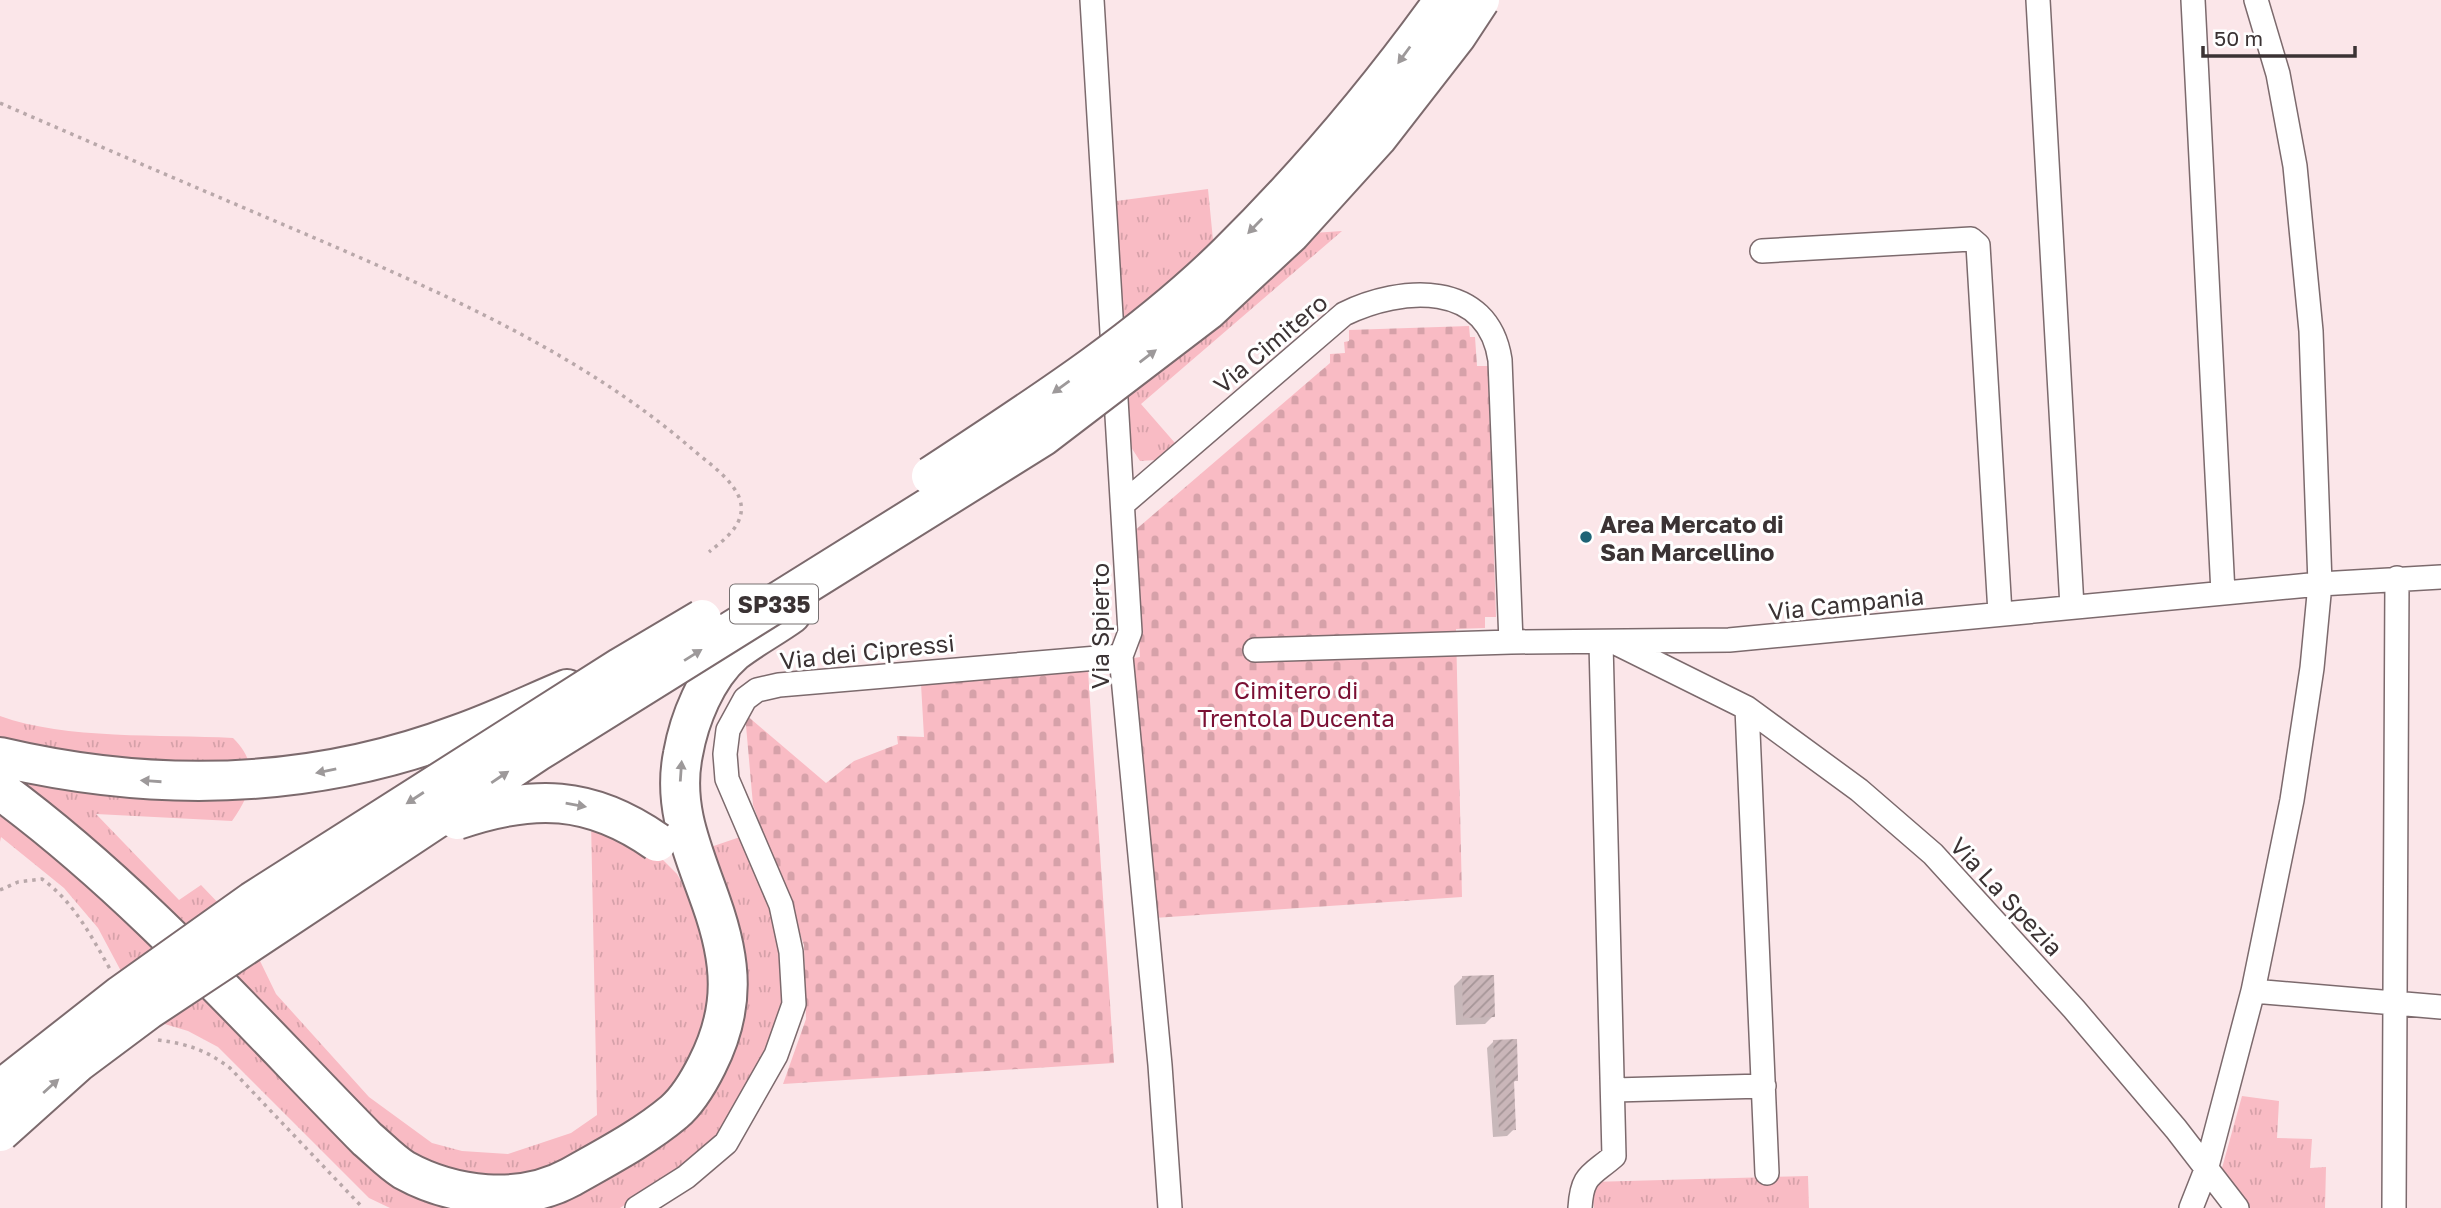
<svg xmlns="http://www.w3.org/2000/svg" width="2441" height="1208" font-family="'Golos Text',sans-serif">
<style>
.grass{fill:url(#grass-tufts)}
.cemetery{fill:url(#cemetery-stones)}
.shadow{fill:#0003}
.building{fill:url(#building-hatch)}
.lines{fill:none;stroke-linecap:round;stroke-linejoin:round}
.street-casing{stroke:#7c6a6d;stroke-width:26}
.highway-casing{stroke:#7c6a6d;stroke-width:42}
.path{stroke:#b9a8aa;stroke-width:3.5;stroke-dasharray:3.5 5;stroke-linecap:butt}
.street{stroke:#fff;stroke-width:23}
.highway{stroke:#fff;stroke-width:38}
.highway-bridge-casing{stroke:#7c6a6d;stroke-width:42;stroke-linecap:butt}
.highway-bridge{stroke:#fff;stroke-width:38}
.oneway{fill:#9d999a}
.poi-dot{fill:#1e6375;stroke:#fff;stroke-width:2.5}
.labels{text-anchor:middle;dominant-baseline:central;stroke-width:6;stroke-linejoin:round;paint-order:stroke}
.shield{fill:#fff;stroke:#767071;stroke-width:2}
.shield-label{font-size:23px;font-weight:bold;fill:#3b3334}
.street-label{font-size:24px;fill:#3b3334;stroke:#fff}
.poi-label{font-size:24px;font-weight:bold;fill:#3b3334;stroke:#fff;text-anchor:start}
.park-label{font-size:24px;fill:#7a0f33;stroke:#fff}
</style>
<defs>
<pattern id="grass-tufts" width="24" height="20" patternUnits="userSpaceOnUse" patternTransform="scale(1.75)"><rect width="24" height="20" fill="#f9bbc4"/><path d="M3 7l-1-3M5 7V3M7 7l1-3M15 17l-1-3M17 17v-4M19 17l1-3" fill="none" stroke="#d6a1a9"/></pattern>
<pattern id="cemetery-stones" width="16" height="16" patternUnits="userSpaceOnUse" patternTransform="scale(1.75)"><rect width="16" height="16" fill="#f9bbc4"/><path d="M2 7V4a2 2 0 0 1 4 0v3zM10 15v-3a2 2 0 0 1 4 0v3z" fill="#d6a1a9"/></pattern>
<pattern id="building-hatch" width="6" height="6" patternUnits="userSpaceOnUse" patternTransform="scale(1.75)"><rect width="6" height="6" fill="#cab6b9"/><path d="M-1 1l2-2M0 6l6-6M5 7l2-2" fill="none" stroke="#a59597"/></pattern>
</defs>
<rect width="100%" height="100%" fill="#fbe6e9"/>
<!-- grass -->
<path class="grass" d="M1208,189L1213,240L1342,231L1141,404L1175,443L1156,460L1140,461L1129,444L1116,201Z
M0,716C66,740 161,734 233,738C261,765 252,793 232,821L96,814L179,900L201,885L246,932L276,994L369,1097L432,1143L462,1151L508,1154L571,1133L597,1115L591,821L655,852L677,874L705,924L714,963L700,1049L672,1092L635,1123L544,1172L474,1178L415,1160L13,779L214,766L0,748Z
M0,806L62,850L367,1161L509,1207L728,1053L699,851L743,836L779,927L784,1004L777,1038L733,1123L701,1156L620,1208H390L369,1198L218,1047L188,1031L158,1022L138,1003L98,928L64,888L1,837L0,842Z
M2242,1096L2279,1101L2277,1138L2312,1139L2310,1168L2326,1167L2325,1208H2250L2222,1168Z
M1808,1176L1809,1208H1594L1591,1182Z"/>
<!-- cemetery -->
<path class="cemetery" d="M1469,326L1470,337H1475L1477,366H1488L1496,617H1485V628L1456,629L1462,897L1154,918L1128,659L1140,657L1133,532L1330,363V354L1345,353L1344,342L1349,341V330Z
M1088,671L1114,1063L783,1084L806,1019L804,945L753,805L745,714L826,783L854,761L898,744L897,736L924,737L921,684Z"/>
<!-- shadow -->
<path class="shadow" d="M1462,978L1493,1016L1485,1024L1456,1025L1454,986Z
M1494,1041L1516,1080L1512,1084L1514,1129L1507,1136L1493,1137L1487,1048Z"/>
<!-- building -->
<path class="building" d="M1494,975L1495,1017L1463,1018L1462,976Z
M1517,1039L1518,1081H1514L1516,1130L1499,1131L1493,1040Z"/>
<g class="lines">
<defs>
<path id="street" d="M1092,0L1130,632L1121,656L1160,1065L1170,1208
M2038,0L2072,607
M2193,0L2223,593
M1762,251L1971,239L1978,245L2000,613
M1123,504L1344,314C1401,286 1488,280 1500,360L1511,642
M1618,644L1747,708L1859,790L1933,854L2074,1009L2176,1129L2237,1208
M1255,650L1511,642L1729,640L2320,584L2441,577
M1747,708L1767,1173
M2253,991L2441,1007
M1614,1090L1764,1086
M637,1208L686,1177L726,1143L776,1055L794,1004L791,952L781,905L727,779L725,754L728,730L745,699L757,690L779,685L1121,656
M1580,1208C1582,1174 1591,1176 1614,1156L1601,643
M2191,1208L2206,1170L2253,991L2292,800L2312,668L2320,584L2311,331L2295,166L2278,74L2256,0
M2394,1208L2397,578"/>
<path id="highway" d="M0,757C154,793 310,790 459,734C496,721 531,704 567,689
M0,790C136,890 249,1019 367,1139C379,1149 391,1162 404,1170C453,1197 520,1205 571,1177C606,1157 643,1138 674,1112C688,1100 699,1081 707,1065C736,1008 732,961 711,902C694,853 672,808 683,754C689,720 706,676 734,652C752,638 773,627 791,614"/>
</defs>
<!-- street casing -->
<use href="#street" class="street-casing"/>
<!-- highway casing -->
<use href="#highway" class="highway-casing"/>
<!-- path -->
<path class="path" d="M0,103C101,147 202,190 303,233C438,291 578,351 691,448C707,462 730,477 739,497C749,522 725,539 709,552
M0,890L18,882L42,879C74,902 91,936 110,969
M158,1040C188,1044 206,1050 230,1068L363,1208"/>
<!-- street -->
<use href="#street" class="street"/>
<!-- highway -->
<use href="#highway" class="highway"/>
<defs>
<path id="highway-bridge" d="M931,476C1033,409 1141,340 1228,254C1309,174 1378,92 1444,0
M457,820C533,794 590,795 657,842
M0,1090L121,995L253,901L621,667L702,619
M0,1132L77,1063L148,1010L537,752L1042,437L1207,311L1291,233L1377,138L1457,35L1480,0"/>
</defs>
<!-- highway-bridge casing -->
<use href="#highway-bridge" class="highway-bridge-casing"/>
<!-- highway-bridge -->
<use href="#highway-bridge" class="highway-bridge"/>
</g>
<!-- one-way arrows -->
<defs><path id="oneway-solid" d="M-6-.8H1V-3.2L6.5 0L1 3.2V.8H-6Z" transform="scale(1.75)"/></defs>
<g class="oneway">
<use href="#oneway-solid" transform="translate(1404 55) rotate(126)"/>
<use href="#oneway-solid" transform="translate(1255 226) rotate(134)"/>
<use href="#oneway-solid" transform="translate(1148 356) rotate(-37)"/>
<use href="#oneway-solid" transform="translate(1061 387) rotate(144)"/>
<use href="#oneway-solid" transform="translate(693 655) rotate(-32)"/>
<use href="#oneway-solid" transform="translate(326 771) rotate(168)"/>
<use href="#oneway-solid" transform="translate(681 771) rotate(-86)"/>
<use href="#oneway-solid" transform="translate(500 777) rotate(-34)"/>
<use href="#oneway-solid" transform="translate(151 781) rotate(-176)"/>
<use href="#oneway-solid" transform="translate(415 798) rotate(147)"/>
<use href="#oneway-solid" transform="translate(576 805) rotate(10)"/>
<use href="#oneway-solid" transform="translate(51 1086) rotate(-42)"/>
</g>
<!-- markers -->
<circle class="poi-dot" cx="1586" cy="537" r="7"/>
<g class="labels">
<!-- shield labels -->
<rect class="shield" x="730" y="584.5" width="88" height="39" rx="5"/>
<g class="shield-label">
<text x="774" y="604">SP335</text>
</g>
<!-- street labels -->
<g class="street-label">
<text transform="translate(1270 343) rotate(-40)">Via Cimitero</text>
<text transform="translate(1846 603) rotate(-6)">Via Campania</text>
<text transform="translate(1099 626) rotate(-90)">Via Spierto</text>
<text transform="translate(867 651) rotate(-6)">Via dei Cipressi</text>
<text transform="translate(2007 896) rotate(47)">Via La Spezia</text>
</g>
<!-- poi labels -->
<g class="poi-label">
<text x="1600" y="523">Area Mercato di<tspan x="1600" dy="28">San Marcellino</tspan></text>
</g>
<!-- park labels -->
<g class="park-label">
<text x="1296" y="689">Cimitero di<tspan x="1296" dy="28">Trentola Ducenta</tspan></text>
</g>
</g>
<!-- scale -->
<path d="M2203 46v10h152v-10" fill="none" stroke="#3b3334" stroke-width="3.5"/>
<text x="2214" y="46" font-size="21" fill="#3b3334" stroke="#ffffff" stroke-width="5" paint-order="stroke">50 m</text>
</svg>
